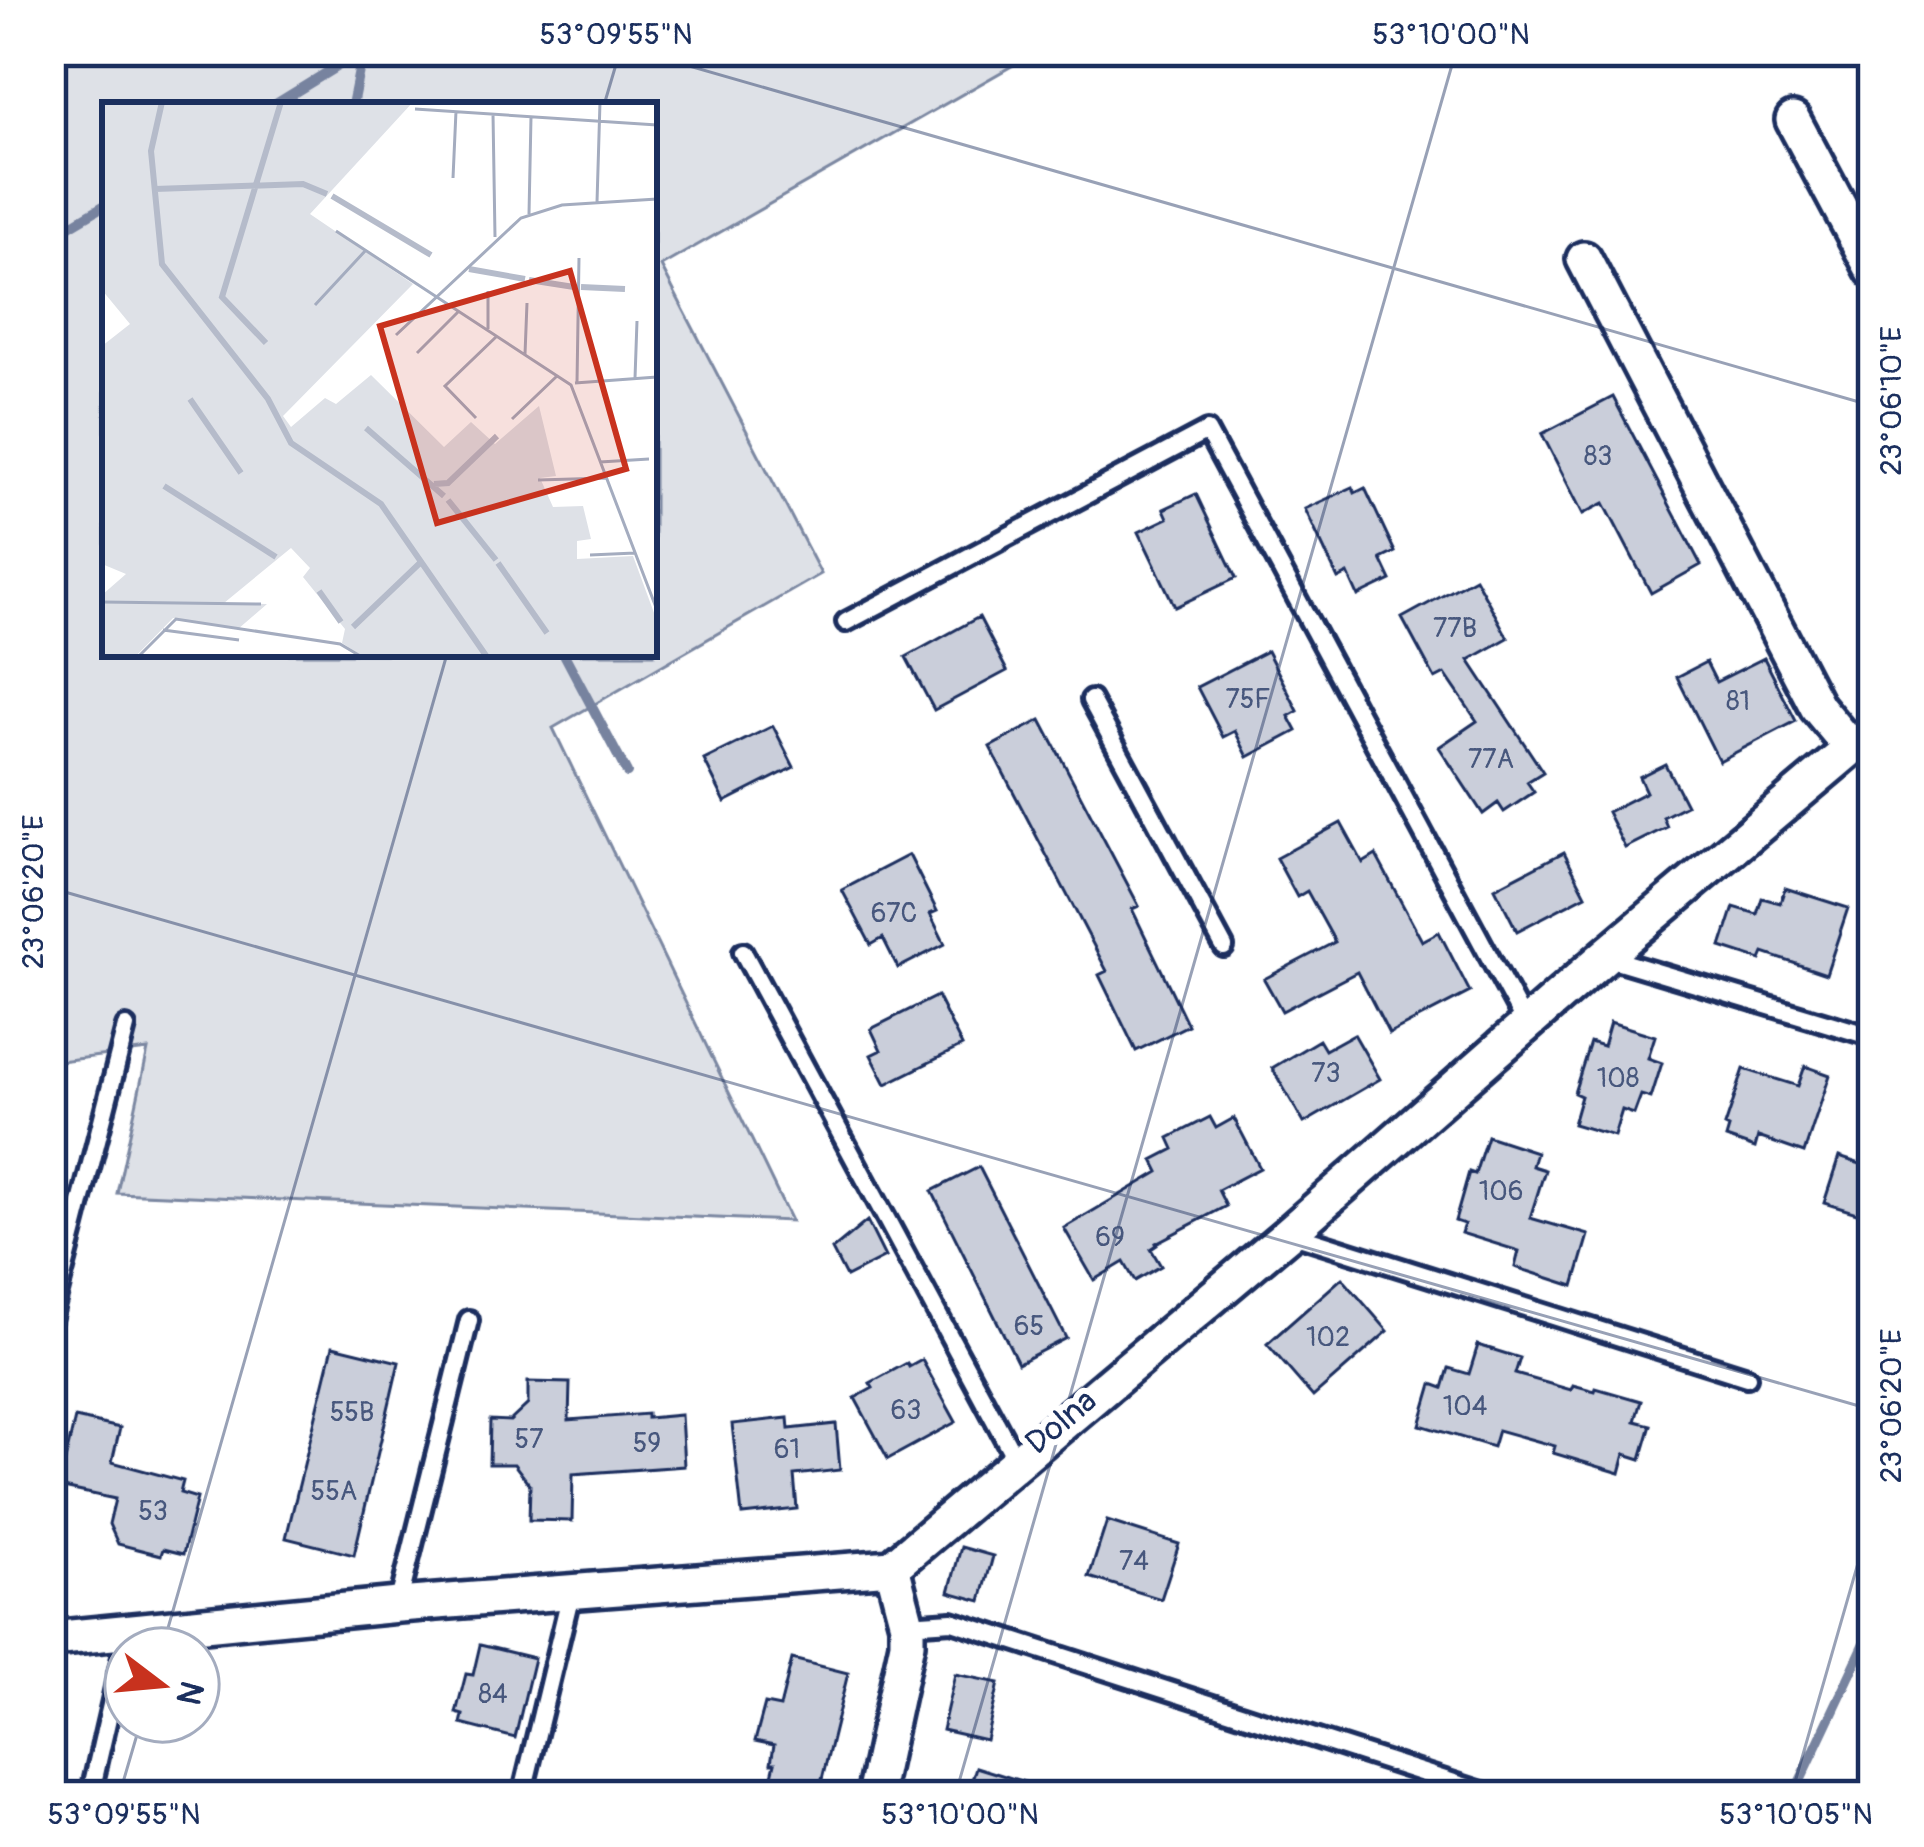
<svg xmlns="http://www.w3.org/2000/svg" width="1924" height="1847" font-family="Pangolin,sans-serif">
<style>
.green{fill:#dee1e7;stroke:#7c88a2;stroke-width:3;fill-rule:evenodd}
.lines{fill:none;stroke-linecap:round;stroke-linejoin:round}
.stream{stroke:#77839f;stroke-width:10}
.building{fill:#caceda;stroke:#1b2f5e;stroke-width:3}
.service-casing{stroke:#1b2f5e;stroke-width:26}
.minor-casing{stroke:#1b2f5e;stroke-width:42}
.service{stroke:#fff;stroke-width:16}
.minor{stroke:#fff;stroke-width:33}
.ticks{fill:none;stroke:#1b2f5e;stroke-width:3;stroke-opacity:0.45}
.labels{text-anchor:middle;dominant-baseline:central;stroke-width:12;stroke-linejoin:round;paint-order:stroke}
.number-label{font-size:27px;fill:#47577d}
.street-label{font-size:33px;fill:#1b2f5e;stroke:#fff}
.inset-river{fill:none;stroke:#b5bbca;stroke-width:6}
.inset-road{fill:none;stroke:#a4acbf;stroke-width:3}
.view{fill:#c8321e;fill-opacity:0.15;stroke:#c8321e;stroke-width:6}
.inset-edge{fill:none;stroke:#1b2f5e;stroke-width:6}
.neatline{fill:none;stroke:#1b2f5e;stroke-width:4.5}
.ticks-label{font-size:30px;text-anchor:middle;fill:#1b2f5e}
</style>
<rect width="100%" height="100%" fill="#fff"/>
<filter id="ink" filterUnits="userSpaceOnUse"><feTurbulence type="fractalNoise" baseFrequency=".00833" numOctaves="2"/><feDisplacementMap in="SourceGraphic" scale="24" xChannelSelector="R" yChannelSelector="G"/><feConvolveMatrix kernelMatrix="1 2 1 2 8 2 1 2 1" color-interpolation-filters="sRGB"/></filter>
<g filter="url(#ink)">
<!-- green -->
<path class="green" d="M51,51H1038L661,266L821,574L553,728L791,1221L117,1193L148,1050L51,1062ZM105,105H654V654H105Z"/>
<g class="lines">
<!-- stream -->
<path class="stream" d="M274,105L362,51
M352,105L363,51
M51,237L105,205
M564,654L627,773
M1793,1796L1873,1626"/>
</g>
<!-- building -->
<path class="building" d="M1613,397L1701,565L1651,593L1604,503L1583,514L1542,434Z
M1353,487L1355,493L1365,488L1395,552L1381,559L1391,580L1358,596L1348,574L1338,579L1305,509Z
M1196,494L1236,578L1175,607L1139,532L1168,518L1164,509Z
M1475,578L1508,638L1469,660L1543,772L1527,782L1534,792L1504,812L1498,803L1483,814L1439,747L1477,721L1445,674L1435,679L1402,618Z
M979,617L1007,671L934,710L906,657Z
M1267,651L1298,711L1289,716L1297,731L1248,757L1235,731L1223,737L1197,687Z
M1764,658L1796,721L1719,761L1677,677L1706,662L1716,682Z
M1041,720L1139,906L1132,909L1188,1025L1136,1051L1099,975L1107,971L990,747Z
M773,726L794,767L725,802L704,760Z
M1665,764L1686,805L1663,817L1667,827L1625,848L1607,812L1646,792L1639,777Z
M1341,823L1363,863L1376,855L1422,941L1439,932L1470,992L1389,1034L1357,972L1282,1011L1264,979L1335,942L1307,891L1297,897L1276,858Z
M1564,852L1586,895L1517,931L1495,888Z
M909,855L937,911L930,914L945,944L898,968L883,938L871,945L842,890Z
M1785,888L1848,908L1826,974L1764,953L1761,960L1721,947L1734,907L1757,914L1762,898L1780,903Z
M937,996L962,1046L886,1084L871,1055L881,1050L871,1029Z
M1610,1022L1655,1036L1648,1058L1662,1063L1651,1098L1641,1095L1634,1114L1622,1110L1614,1136L1573,1124L1581,1096L1574,1093L1590,1042L1603,1046Z
M1354,1034L1380,1079L1304,1123L1272,1068L1319,1040L1325,1050Z
M1805,1066L1830,1075L1804,1153L1758,1137L1755,1148L1726,1138L1729,1128L1725,1126L1744,1069L1798,1086Z
M1210,1117L1216,1128L1234,1118L1260,1168L1218,1190L1226,1206L1156,1243L1157,1245L1151,1249L1161,1266L1135,1281L1124,1262L1094,1280L1064,1228L1159,1172L1153,1160L1174,1149L1169,1138Z
M1487,1136L1536,1152L1532,1166L1545,1170L1530,1218L1589,1235L1574,1286L1515,1267L1519,1251L1461,1233L1464,1224L1455,1221L1469,1172L1475,1174Z
M1839,1157L1873,1168V1218L1824,1203Z
M979,1167L1066,1338L1018,1363L932,1191Z
M867,1221L885,1257L846,1277L832,1250Z
M1342,1278L1388,1331L1313,1397L1267,1344Z
M1478,1345L1520,1358L1515,1374L1571,1390L1573,1385L1595,1391L1596,1388L1641,1401L1635,1421L1651,1425L1641,1459L1625,1454L1620,1473L1553,1453L1555,1446L1498,1430L1493,1447L1420,1425L1432,1384L1443,1388L1449,1368L1469,1374Z
M333,1346L399,1362L354,1555L286,1538Z
M922,1360L956,1422L888,1459L855,1398L873,1388L870,1383L907,1363L909,1367Z
M528,1382L570,1383L569,1420L647,1414V1418L681,1415L684,1466L573,1474L572,1521L529,1520L530,1485L514,1464H489L490,1420L510,1421L528,1404Z
M75,1418L120,1428L112,1462L183,1481L180,1493L197,1498L183,1554L163,1549L161,1555L118,1544L109,1524L115,1499L59,1487Z
M788,1418L789,1429L836,1424L840,1470L794,1475L797,1509L742,1515L732,1424Z
M1107,1521L1179,1544L1161,1599L1089,1577Z
M961,1547L993,1556L981,1601L949,1592Z
M480,1645L534,1658L515,1738L461,1724L463,1715L456,1713L466,1674L473,1675Z
M792,1659L848,1673L818,1796H767L775,1763H771L774,1745L755,1741L765,1704L780,1707Z
M955,1674L999,1683L986,1740L942,1730Z
M976,1767L1050,1790L1049,1796H967Z"/>
<g class="lines">
<defs>
<path id="service" d="M846,622L1207,431L1526,1025
M1091,700L1224,947
M743,952L1016,1460
M1606,957L1873,1037
M1290,1233L1747,1377
M51,1320L126,1027
M398,1605L469,1320
M907,1624L952,1621L1495,1796
M90,1796L128,1631
M522,1796L571,1593"/>
<path id="minor" d="M1793,120L1873,270
M1584,259L1817,707L1851,748
M51,1639L398,1605L892,1567L1289,1233L1605,956L1873,730
M874,1796L907,1643V1624L892,1567"/>
</defs>
<!-- service casing -->
<use href="#service" class="service-casing"/>
<!-- minor casing -->
<use href="#minor" class="minor-casing"/>
<!-- service -->
<use href="#service" class="service"/>
<!-- minor -->
<use href="#minor" class="minor"/>
</g>
</g>
<!-- ticks -->
<path class="ticks" d="M637,51L1873,406M604,105L620,51M51,888L1873,1410M162,1649L447,654M119,1796L141,1721M955,1796L1456,51M1791,1796L1873,1511"/>
<g class="labels">
<!-- number labels -->
<g class="number-label">
<text x="1598" y="456">83</text>
<text x="1455" y="628">77B</text>
<text x="1248" y="699">75F</text>
<text x="1738" y="701">81</text>
<text x="1491" y="759">77A</text>
<text x="894" y="913">67C</text>
<text x="1326" y="1073">73</text>
<text x="1618" y="1078">108</text>
<text x="1501" y="1191">106</text>
<text x="1110" y="1237">69</text>
<text x="1029" y="1326">65</text>
<text x="1328" y="1337">102</text>
<text x="1465" y="1406">104</text>
<text x="906" y="1410">63</text>
<text x="352" y="1412">55B</text>
<text x="529" y="1439">57</text>
<text x="647" y="1443">59</text>
<text x="787" y="1449">61</text>
<text x="334" y="1491">55A</text>
<text x="153" y="1511">53</text>
<text x="1134" y="1561">74</text>
<text x="493" y="1694">84</text>
</g>
<!-- street labels -->
<g class="street-label">
<text transform="translate(1061 1422) rotate(-40)">Dolna</text>
</g>
</g>
<!-- overview -->
<g transform="translate(102 102)">
<rect width="555" height="555" fill="#fff"/>
<path d="M0,0H311L208,112L311,182L181,314L189,325L223,296L234,302L269,273L342,345L369,320L393,342L437,304L454,374L438,376L451,405L481,404L489,437L475,439V457L531,454L555,519V555H262L240,541L243,527L201,475L208,466L189,446L122,501L165,502L136,527L71,516L33,555H0V493L24,472L0,462V244L28,222L0,188Z" fill="#dee1e7"/>
<path class="inset-river" d="M60,0L49,49L60,162L166,297L189,341L279,402L385,555M53,87L201,82L225,92M230,94L329,153M367,167L423,177M427,178L472,185M479,185L523,187M164,241L120,195L179,0M88,297L139,371M264,326L342,394M332,382L346,381L395,334M62,384L174,455M346,398L394,458M396,461L445,531M217,489L239,520M251,525L319,460"/>
<path class="inset-road" d="M313,7L555,23M391,12L393,135M351,76L354,9M495,100L498,0M427,112L429,15M234,129L469,283L555,508M213,203L264,148M386,227V189M294,233L419,116L460,103L555,97M315,251L357,209M423,252L425,201M533,276L535,219M475,280L477,156M473,281L555,275M374,316L343,284L395,234M410,317L455,274M498,360L547,357M436,378L505,376M488,453L533,451M0,500L159,502M61,528L137,538M36,555L74,517L238,542L260,555"/>
<path class="view" d="M468,169L524,367L335,421L278,224Z"/>
<rect width="555" height="555" class="inset-edge"/>
</g>
<!-- margin -->
<rect width="1924" height="1847" fill="none" stroke="#fff" stroke-width="132"/>
<!-- north arrow -->
<g transform="translate(162 1685) rotate(106)"><circle r="57" fill="#ffffff" stroke="#a4acbf" stroke-width="3"/>
<path d="M0-9L21 45L0 30L-21 45Z" fill="#c8321e"/>
<text y="-18" font-size="33" font-weight="bold" text-anchor="middle" fill="#1b2f5e">N</text>
</g>
<rect x="66" y="66" width="1792" height="1715" class="neatline"/>
<g class="ticks-label">
<text x="616" y="44">53°09'55"N</text>
<text x="1451" y="44">53°10'00"N</text>
<text transform="translate(1891 401) rotate(-90)" y="10">23°06'10"E</text>
<text transform="translate(33 892) rotate(-90)" y="10">23°06'20"E</text>
<text transform="translate(1891 1406) rotate(-90)" y="10">23°06'20"E</text>
<text x="124" y="1824">53°09'55"N</text>
<text x="960" y="1824">53°10'00"N</text>
<text x="1796" y="1824">53°10'05"N</text>
</g>
</svg>
